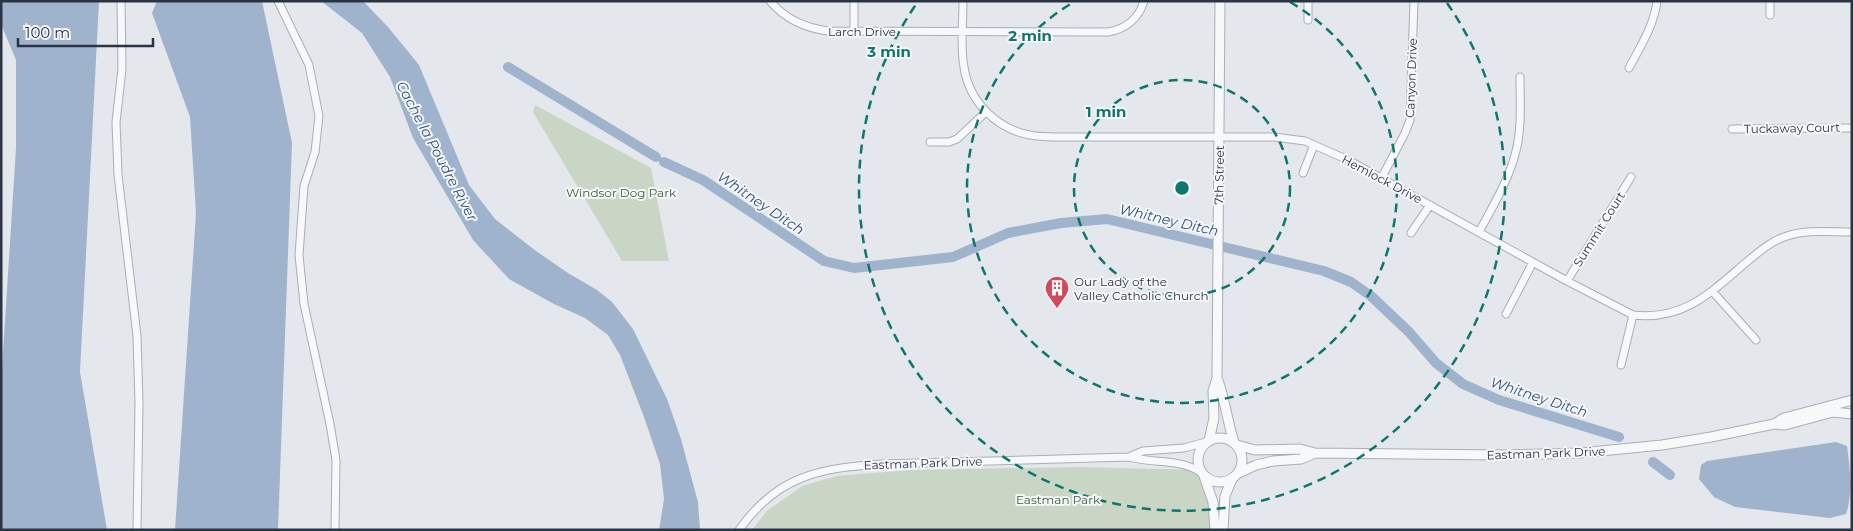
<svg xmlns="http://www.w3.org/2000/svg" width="1853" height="531" font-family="Montserrat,sans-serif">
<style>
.green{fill:#c9d6c5}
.water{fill:#9fb4cc}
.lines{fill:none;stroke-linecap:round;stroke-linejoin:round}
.canal{stroke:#9fb4cc;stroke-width:10}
.minor-casing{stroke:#a9aeb7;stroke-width:9}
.tertiary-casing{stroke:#a9aeb7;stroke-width:11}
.minor{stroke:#f7f8fa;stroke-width:7}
.tertiary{stroke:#f7f8fa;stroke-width:9}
.ring{fill:none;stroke:#0f766e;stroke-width:2.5;stroke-dasharray:9 6}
.labels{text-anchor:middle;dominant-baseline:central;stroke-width:4;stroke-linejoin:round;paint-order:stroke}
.street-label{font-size:12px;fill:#2b3445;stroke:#f4f6f9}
.park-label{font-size:12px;fill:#3f6138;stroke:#f4f6f9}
.poi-label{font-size:12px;fill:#2b3445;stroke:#f4f6f9;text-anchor:start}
.water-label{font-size:14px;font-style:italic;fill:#34527a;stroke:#f4f6f9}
.centre{fill:#0f766e;stroke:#f4f6f9;stroke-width:2.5}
.ring-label{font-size:15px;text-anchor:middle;font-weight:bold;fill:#0f766e;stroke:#f4f6f9;stroke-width:4;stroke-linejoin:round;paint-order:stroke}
</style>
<rect width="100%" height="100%" fill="#e4e7ec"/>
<!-- green -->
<path class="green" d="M535,105L651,168L669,261H622L533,112Z
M1079,467L1203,470L1210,476L1211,530H752L767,511L802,486L836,476L911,470Z"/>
<!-- water -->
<path class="water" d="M1,1H99L80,372L107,530H1V384L16,148V60L1,24Z
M157,1H262L292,143L278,530H175L196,213L190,117L152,13Z
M321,1H363L388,27L419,65L469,185L495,219L536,251L568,273L597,290L612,302L633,329L667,399L681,439L698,502L700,530H659L664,499L660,464L644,417L620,355L608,335L585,318L554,304L509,279L473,240L413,138L390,77L362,33Z
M1836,442L1847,446C1850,467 1853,496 1846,514L1830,518L1735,507L1714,497L1699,479L1701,465L1707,461Z"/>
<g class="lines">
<!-- canal -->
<path class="canal" d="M508,67L656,157
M664,162L703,180L824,261L854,268L953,257L1008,233L1061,223L1107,219L1324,271L1351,282L1371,296L1409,332L1436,363L1463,384L1499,400L1619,437
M1653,462L1670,475"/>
<defs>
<path id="minor" d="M121,1L122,69L116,122L118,175L137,336L139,403L137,530
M278,1L309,65L319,116L315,152L304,186L299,255L304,304L330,424L336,460L335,530
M770,1C785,19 806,28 828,31L1108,32C1126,29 1139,18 1144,1
M963,1C963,23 960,46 964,67C969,101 996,129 1030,135C1037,137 1046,136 1053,137H1274L1305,141L1348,160L1567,281L1633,315C1685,321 1712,291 1749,260C1760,251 1770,242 1784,237C1805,229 1830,232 1852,232
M1770,15V1
M1308,20V1
M854,31V1
M1629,68C1640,47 1654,26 1657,1
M1732,129L1852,128
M930,142H949L957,139L986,112
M1303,173L1314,145
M1381,179L1405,133L1410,120L1414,1
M1479,232C1493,206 1509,180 1516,151C1522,127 1520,102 1520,77
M1411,233L1430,205
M1567,281L1631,177
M1713,292L1756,340
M1506,314L1533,262
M1621,365L1633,315
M1129,457L1143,451L1184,448L1206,442
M739,530C777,476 819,468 882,464L1129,457C1155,464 1177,458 1201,472"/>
<path id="tertiary" d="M1217,378C1225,398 1227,421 1234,442
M1774,424L1784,418L1852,400
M1198 460a22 22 0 1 1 44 0a22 22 0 1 1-44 0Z
M1209,441L1214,418L1213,391L1217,378L1220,1
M1237,445L1255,450L1300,449L1315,453L1503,455L1580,453L1662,445L1711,437L1774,424L1785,425L1833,412L1852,414
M1239,473L1256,465L1273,461L1301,459L1315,453
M1204,476L1213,502L1215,530
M1223,530L1225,496L1232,479"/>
</defs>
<!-- minor casing -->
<use href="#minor" class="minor-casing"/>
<!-- tertiary casing -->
<use href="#tertiary" class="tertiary-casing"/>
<!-- minor -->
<use href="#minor" class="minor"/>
<!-- tertiary -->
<use href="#tertiary" class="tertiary"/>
</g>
<!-- distance rings -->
<g class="ring">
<circle cx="1182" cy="188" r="108"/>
<path d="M1290 2A215 215 0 1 1 1074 2"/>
<path d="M1447 3A323 323 0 1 1 917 3"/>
</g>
<!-- icons -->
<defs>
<symbol id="building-pin" viewBox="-11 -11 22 30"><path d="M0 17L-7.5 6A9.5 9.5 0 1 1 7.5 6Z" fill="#d1495b" stroke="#f4f6f9"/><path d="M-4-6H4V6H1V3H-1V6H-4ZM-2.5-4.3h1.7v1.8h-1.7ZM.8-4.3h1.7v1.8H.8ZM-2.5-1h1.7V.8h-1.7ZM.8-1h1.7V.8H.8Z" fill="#fff"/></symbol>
</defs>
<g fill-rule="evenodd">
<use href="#building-pin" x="1043" y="274" width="28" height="38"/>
</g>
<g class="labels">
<!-- street labels -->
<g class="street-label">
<text x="862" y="31">Larch Drive</text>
<text transform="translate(1411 78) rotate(-88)">Canyon Drive</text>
<text transform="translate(1792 128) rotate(-1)">Tuckaway Court</text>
<text transform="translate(1219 175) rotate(-89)">7th Street</text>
<text transform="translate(1382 179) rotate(28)">Hemlock Drive</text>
<text transform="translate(1599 229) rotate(-58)">Summit Court</text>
<text transform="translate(1546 453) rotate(-2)">Eastman Park Drive</text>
<text transform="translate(923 463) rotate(-2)">Eastman Park Drive</text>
</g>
<!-- park labels -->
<g class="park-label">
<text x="621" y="192">Windsor Dog Park</text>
<text x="1058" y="499">Eastman Park</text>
</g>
<!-- poi labels -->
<g class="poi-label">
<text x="1074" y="281">Our Lady of the<tspan x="1074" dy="14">Valley Catholic Church</tspan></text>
</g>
<!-- water labels -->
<g class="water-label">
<text transform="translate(437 151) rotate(62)">Cache la Poudre River</text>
<text transform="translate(761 203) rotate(34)">Whitney Ditch</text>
<text transform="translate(1169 220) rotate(13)">Whitney Ditch</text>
<text transform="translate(1539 397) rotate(18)">Whitney Ditch</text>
</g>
</g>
<circle cx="1182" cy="188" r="8" class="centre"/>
<g class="ring-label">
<text x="1030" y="41">2 min</text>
<text x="889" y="57">3 min</text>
<text x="1106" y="117">1 min</text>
</g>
<!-- border -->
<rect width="1853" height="531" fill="none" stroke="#2b3445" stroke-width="5"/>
<!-- scale -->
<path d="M18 38v8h135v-8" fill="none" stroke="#2b3445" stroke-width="2.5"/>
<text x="25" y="38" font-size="15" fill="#2b3445" stroke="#f4f6f9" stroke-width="4" paint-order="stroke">100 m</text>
</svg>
